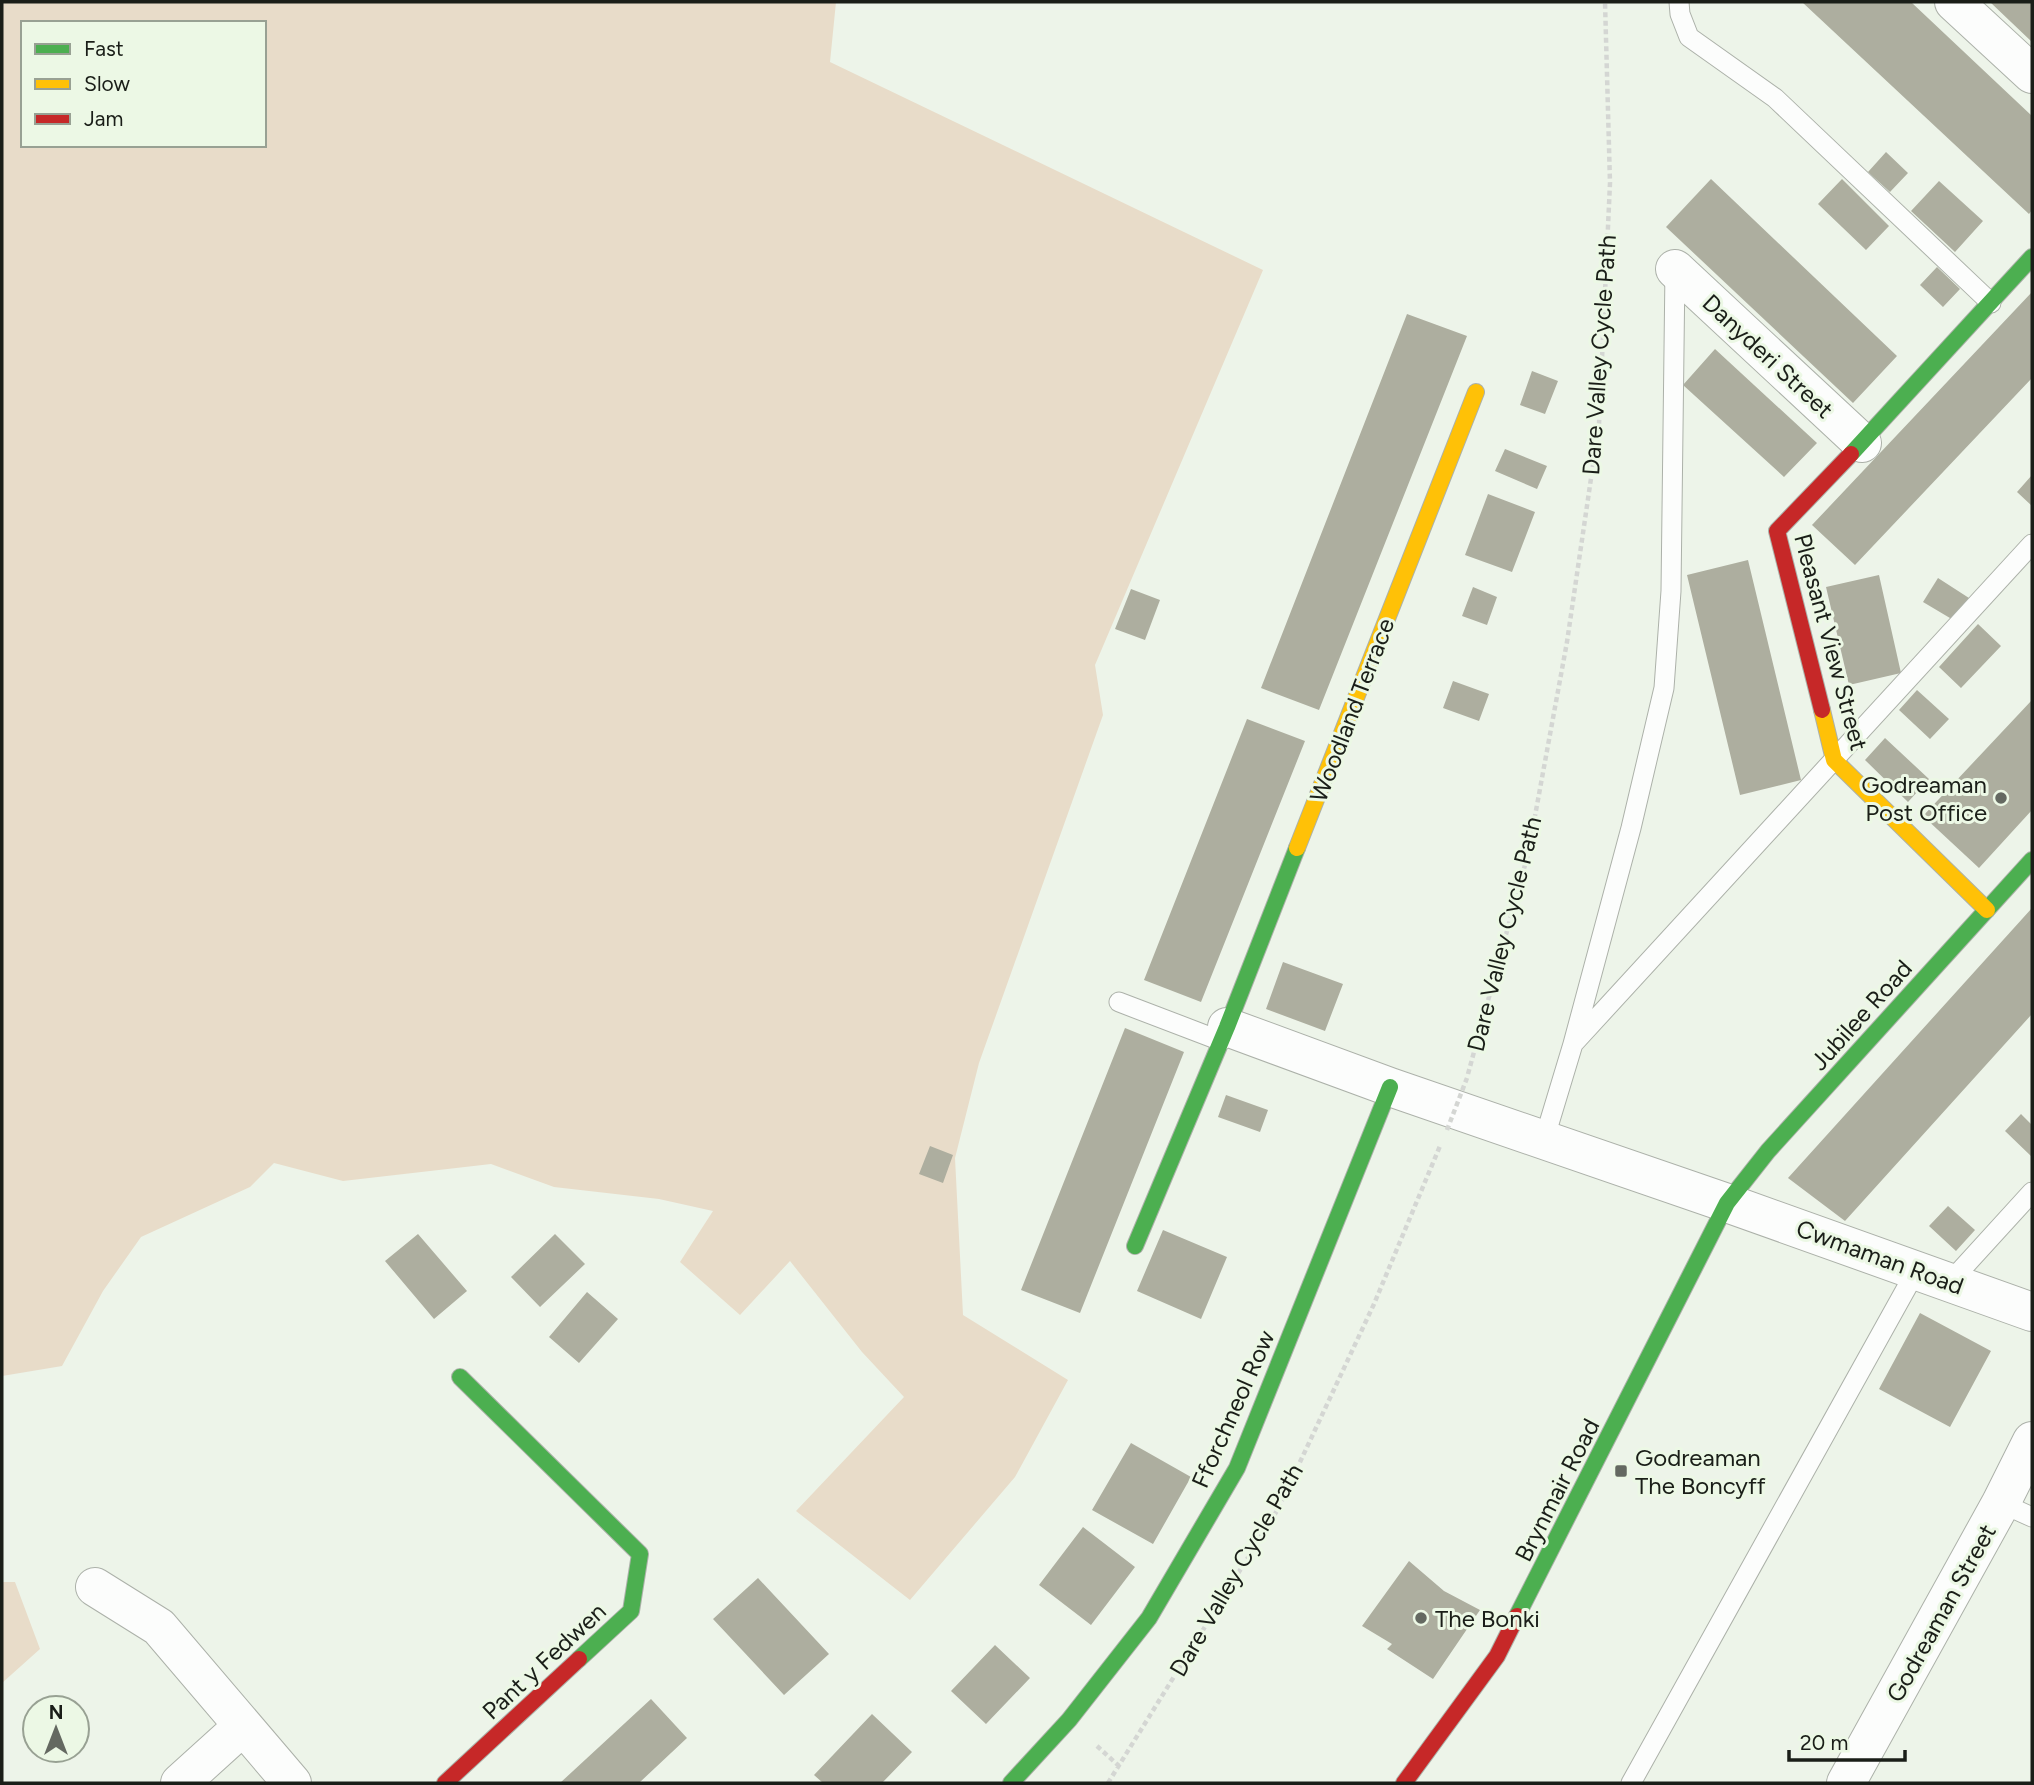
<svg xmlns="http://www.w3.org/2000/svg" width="2034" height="1785" font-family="Figtree,sans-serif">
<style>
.green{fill:#e8dcc9;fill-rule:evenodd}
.building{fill:#adae9f}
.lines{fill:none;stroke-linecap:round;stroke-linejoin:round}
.lane-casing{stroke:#acb1a9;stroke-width:21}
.street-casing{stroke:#acb1a9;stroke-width:40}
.fast-casing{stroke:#acb1a9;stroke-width:18}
.slow-casing{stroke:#acb1a9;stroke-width:18}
.jam-casing{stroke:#acb1a9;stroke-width:18}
.path{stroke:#d4d6d3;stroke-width:4.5;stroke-dasharray:5 3.5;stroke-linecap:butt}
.lane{stroke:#fcfdfc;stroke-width:19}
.street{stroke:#fcfdfc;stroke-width:38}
.fast{stroke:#4caf50;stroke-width:16}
.slow{stroke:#ffc107;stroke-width:16}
.jam{stroke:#c62828;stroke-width:16}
.path-bridge{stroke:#d4d6d3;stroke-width:4.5;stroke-dasharray:5 3.5;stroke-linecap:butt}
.poi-dot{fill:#646961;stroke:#ecf8e5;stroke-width:2.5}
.labels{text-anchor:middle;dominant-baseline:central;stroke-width:6;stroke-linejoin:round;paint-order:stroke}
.street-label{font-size:24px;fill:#1a1e18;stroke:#ecf8e5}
.poi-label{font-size:24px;fill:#1a1e18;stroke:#ecf8e5;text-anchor:start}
</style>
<rect width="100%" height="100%" fill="#edf4e9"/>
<!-- green -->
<path class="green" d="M2,2H836L830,62L1263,270L1095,665L1103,715L979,1063L955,1158L963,1315L1068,1380L1015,1477L910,1600L796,1511L904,1397L862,1352L790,1261L740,1315L680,1262L713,1211L659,1199L554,1187L491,1164L343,1181L274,1163L250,1187L141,1237L103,1291L62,1366L2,1376ZM23,23H264V145H23Z
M2,1582H15L40,1649L2,1683Z"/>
<!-- building -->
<path class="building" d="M1802,2H1911L2032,116V210L2029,214Z
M1990,2H2032V42Z
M1886,152L1908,173L1890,192L1868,172Z
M1711,179L1897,356L1853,403L1666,227Z
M1842,179L1889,226L1866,250L1818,204Z
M1939,181L1983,221L1955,252L1911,211Z
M1937,267L1960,289L1943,307L1920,285Z
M2032,292V378L1855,565L1812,525Z
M1407,314L1467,336L1319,710L1261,688Z
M1715,349L1817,443L1784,477L1683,385Z
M1532,371L1558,381L1545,414L1520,405Z
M1505,449L1547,466L1537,489L1495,471Z
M2032,475V506L2017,492Z
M1488,494L1535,512L1512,572L1465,555Z
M1748,560L1801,780L1740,795L1687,575Z
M1879,575L1901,673L1849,685L1826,587Z
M1938,578L1969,598L1955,621L1923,602Z
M1473,587L1497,597L1487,625L1462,616Z
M1131,589L1160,600L1145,640L1115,629Z
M1978,624L2001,646L1961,688L1939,667Z
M1453,681L1489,694L1479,721L1443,708Z
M1917,690L1949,719L1930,739L1899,710Z
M2032,700V810L1979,868L1923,816Z
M1247,719L1305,741L1201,1002L1144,980Z
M1885,738L1929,779L1908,802L1865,760Z
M2032,908V1014L1845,1221L1788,1178Z
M1283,962L1343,984L1325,1031L1266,1009Z
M1125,1028L1184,1052L1080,1313L1021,1290Z
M1226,1095L1268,1110L1260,1132L1218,1117Z
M2021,1114L2032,1125V1157L2005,1131Z
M930,1146L953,1155L943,1183L919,1174Z
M1948,1206L1975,1230L1956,1251L1929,1226Z
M1163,1230L1227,1257L1201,1319L1137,1291Z
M418,1234L467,1291L434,1319L385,1261Z
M555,1234L585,1264L540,1307L511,1277Z
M587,1292L618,1319L579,1363L549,1337Z
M1920,1313L1991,1351L1950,1427L1879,1389Z
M1131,1443L1191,1477L1153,1544L1092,1510Z
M1083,1527L1135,1567L1091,1625L1039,1585Z
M1409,1561L1444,1591L1480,1610L1433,1679L1387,1649L1392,1644L1362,1626Z
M758,1578L829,1654L784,1695L713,1619Z
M995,1645L1030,1678L986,1724L951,1691Z
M651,1699L687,1738L639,1783H560Z
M872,1714L912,1752L882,1783H823L814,1775Z"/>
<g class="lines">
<defs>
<path id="lane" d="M1679,2L1680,14L1689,37L1775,98L1991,303
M1119,1002L1221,1041
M1573,1044L1631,828L1664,688L1671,591L1675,269
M1544,1140L1573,1044L2032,544
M1950,1282L2032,1192
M2001,1503L2032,1517
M1631,1783L1916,1271"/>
<path id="street" d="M1954,2L2032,74
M1675,269L1862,443
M1227,1027L1390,1087L1727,1203L2032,1312
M95,1587L159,1627L292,1783
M180,1783L243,1726
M1846,1783L2001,1503L2032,1441"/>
<path id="fast" d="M1851,454L2032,257
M1135,1246L1227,1027L1297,848
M460,1377L640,1554L631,1611L579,1659
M1517,1616L1727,1203L1768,1151L2032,860
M1011,1783L1069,1720L1149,1618L1237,1468L1390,1087"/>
<path id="slow" d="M1822,710L1834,760L1987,910
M1297,848L1476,392"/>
<path id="jam" d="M1822,710L1777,531L1851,454
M445,1783L579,1659
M1404,1783L1497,1656L1517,1616"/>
</defs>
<!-- lane casing -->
<use href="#lane" class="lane-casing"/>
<!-- street casing -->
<use href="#street" class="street-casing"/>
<!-- fast casing -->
<use href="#fast" class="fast-casing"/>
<!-- slow casing -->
<use href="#slow" class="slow-casing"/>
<!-- jam casing -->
<use href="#jam" class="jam-casing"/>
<!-- path -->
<path class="path" d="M1468,1074L1528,854L1567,642L1599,424L1610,183L1605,2
M1097,1746L1119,1766
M1108,1783L1278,1509L1374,1304L1440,1146"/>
<!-- lane -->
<use href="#lane" class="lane"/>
<!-- street -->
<use href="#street" class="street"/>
<!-- fast -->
<use href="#fast" class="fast"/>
<!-- slow -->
<use href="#slow" class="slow"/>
<!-- jam -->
<use href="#jam" class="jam"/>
<!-- path-bridge -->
<path class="path-bridge" d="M1447,1130L1467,1078"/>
</g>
<!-- markers -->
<g class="poi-dot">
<circle cx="2001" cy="798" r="7"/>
<rect x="1614" y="1464" width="14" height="14" rx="3.5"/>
<circle cx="1421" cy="1618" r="7"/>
</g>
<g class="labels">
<!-- street labels -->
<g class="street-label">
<text transform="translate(1599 355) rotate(-86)">Dare Valley Cycle Path</text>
<text transform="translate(1768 356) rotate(43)">Danyderi Street</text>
<text transform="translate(1831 642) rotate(75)">Pleasant View Street</text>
<text transform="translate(1352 710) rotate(-69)">Woodland Terrace</text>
<text transform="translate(1504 934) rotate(-76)">Dare Valley Cycle Path</text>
<text transform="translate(1861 1015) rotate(-48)">Jubilee Road</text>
<text transform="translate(1880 1257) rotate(20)">Cwmaman Road</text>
<text transform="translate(1233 1409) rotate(-66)">Fforchneol Row</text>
<text transform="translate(1557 1490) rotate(-63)">Brynmair Road</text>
<text transform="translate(1236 1570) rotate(-60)">Dare Valley Cycle Path</text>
<text transform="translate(1941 1613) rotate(-61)">Godreaman Street</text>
<text transform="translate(544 1661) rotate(-43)">Pant y Fedwen</text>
</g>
<!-- poi labels -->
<g class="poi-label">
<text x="1987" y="784" text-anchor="end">Godreaman<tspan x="1987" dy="28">Post Office</tspan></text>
<text x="1635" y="1457">Godreaman<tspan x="1635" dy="28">The Boncyff</tspan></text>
<text x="1435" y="1618">The Bonki</text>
</g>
</g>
<!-- border -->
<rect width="2034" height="1785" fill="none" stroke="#1a1e18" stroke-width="7"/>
<!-- legend -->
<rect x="21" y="21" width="245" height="126" fill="#ecf8e5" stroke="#98a193" stroke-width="2"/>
<rect x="35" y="44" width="35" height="10" fill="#4caf50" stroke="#98a193" stroke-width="2"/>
<text x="84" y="56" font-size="21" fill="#1a1e18">Fast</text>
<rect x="35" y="79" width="35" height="10" fill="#ffc107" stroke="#98a193" stroke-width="2"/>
<text x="84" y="91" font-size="21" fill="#1a1e18">Slow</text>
<rect x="35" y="114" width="35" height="10" fill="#c62828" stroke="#98a193" stroke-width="2"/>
<text x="84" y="126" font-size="21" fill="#1a1e18">Jam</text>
<!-- north arrow -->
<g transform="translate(56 1729)"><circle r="33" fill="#ecf8e5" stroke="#98a193" stroke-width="2"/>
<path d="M0-5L12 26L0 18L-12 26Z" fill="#646961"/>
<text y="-10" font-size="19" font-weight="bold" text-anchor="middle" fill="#1a1e18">N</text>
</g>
<!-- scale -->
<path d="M1789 1750v10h116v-10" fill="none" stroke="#1a1e18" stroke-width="3.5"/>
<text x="1800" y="1750" font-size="21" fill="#1a1e18" stroke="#ecf8e5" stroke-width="5" paint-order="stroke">20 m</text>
</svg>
